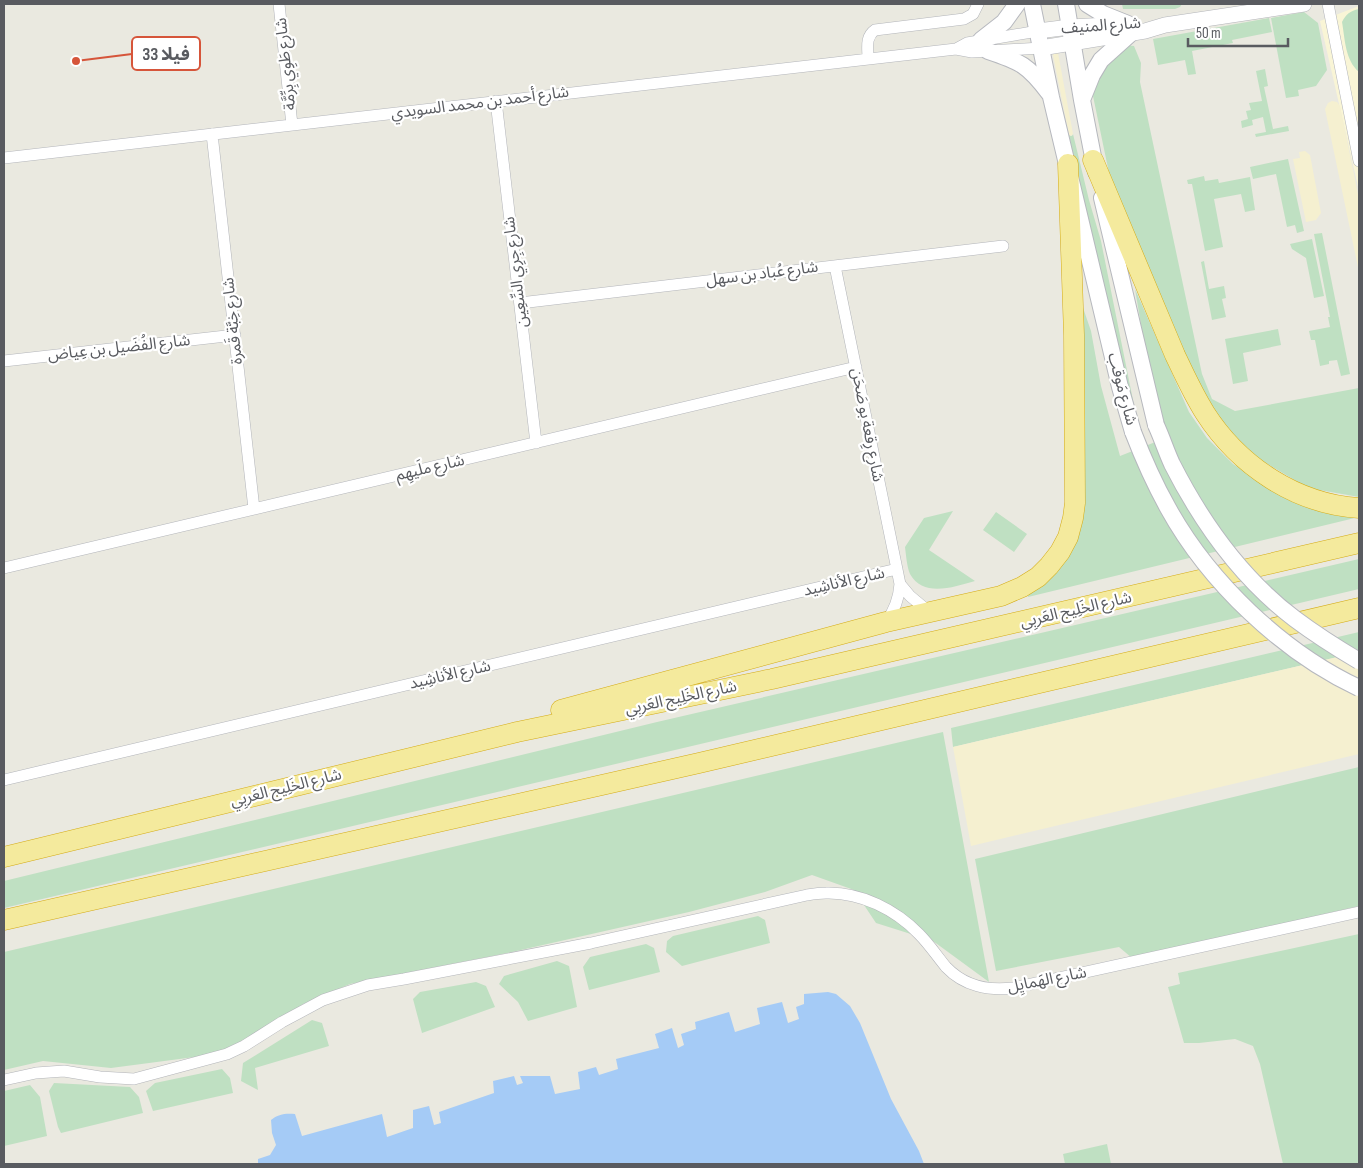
<svg xmlns="http://www.w3.org/2000/svg" width="1363" height="1168" font-family="'Sofia Sans Condensed','Noto Sans Arabic',sans-serif">
<style>
.commercial{fill:#f9f5d6}
.green{fill:#bfe0c2}
.sand{fill:#f5f0d0}
.water{fill:#a5cbf6}
.lines{fill:none;stroke-linecap:round;stroke-linejoin:round}
.minor-casing{stroke:#b3b5ba;stroke-width:12}
.tertiary-casing{stroke:#b3b5ba;stroke-width:16}
.secondary-casing{stroke:#b6b8be;stroke-width:18}
.trunk-casing{stroke:#d4ab16;stroke-width:21}
.minor{stroke:#fff;stroke-width:11}
.tertiary{stroke:#fff;stroke-width:15}
.secondary{stroke:#fff;stroke-width:16}
.trunk{stroke:#f4ea9d;stroke-width:20}
.secondary-bridge-casing{stroke:#b6b8be;stroke-width:18;stroke-linecap:butt}
.secondary-bridge{stroke:#fff;stroke-width:16}
.labels{text-anchor:middle;dominant-baseline:central;stroke-width:4.5;stroke-linejoin:round;paint-order:stroke}
.street-label{font-size:16px;fill:#595b60;stroke:#fff}
.leader{fill:none;stroke:#d6553a;stroke-width:2}
.callout-dot{fill:#d6553a;stroke:#fff;stroke-width:2}
.callout{fill:#fff;stroke:#d6553a;stroke-width:2}
.callout-label{font-size:18px;text-anchor:middle;font-weight:bold;fill:#595b60}
</style>
<rect width="100%" height="100%" fill="#eae9e0"/>
<!-- commercial -->
<path class="commercial" d="M1359,6V191L1320,21Z"/>
<!-- green -->
<path class="green" d="M1122,4H1182L1180,7L1175,9H1123Z
M1359,9V72C1345,60 1345,39 1342,22C1346,14 1350,11 1359,9Z
M1304,12L1318,23L1327,70L1316,86L1298,90L1299,96L1286,98L1271,18Z
M1269,18L1272,32L1232,40L1233,43L1192,51L1196,74L1188,75L1185,60L1158,65L1153,39Z
M1123,45L1134,46L1141,63L1140,82L1202,374L1212,399L1235,411L1359,388V497L1308,488L1247,452L1206,411L1109,173L1093,96L1098,73Z
M1265,69L1268,86L1264,87L1273,129L1288,126L1289,131L1256,137L1255,134L1266,132L1263,117L1252,120L1253,125L1242,128L1241,121L1248,119L1246,111L1251,110L1249,103L1262,101L1256,71Z
M1073,134L1089,200L1101,241L1141,440L1120,372L1069,135L1072,136Z
M1288,159L1304,231L1297,233L1295,225L1287,227L1276,174L1253,179L1250,167Z
M1204,176L1205,181L1218,179L1219,183L1250,177L1255,210L1245,212L1241,194L1214,199L1223,247L1205,251L1192,184H1188L1187,180Z
M1322,233L1350,374L1341,376L1337,360L1329,361V364L1320,366L1315,340H1311L1309,331L1330,327L1328,317H1330L1314,234Z
M1312,239L1324,296L1314,298L1306,258L1292,249L1290,244Z
M1204,261L1209,289L1224,286L1226,298L1222,299L1226,317L1212,320L1201,262Z
M1135,289L1189,412L1207,438L1233,464L1271,489L1359,517L1028,597L1029,591L1066,557L1081,302L1091,331L1101,386L1120,456L1168,437L1151,385Z
M1278,329L1281,345L1243,353L1248,381L1233,384L1225,339Z
M953,511L929,550L975,581C954,587 923,598 910,574C907,567 906,555 905,547L924,518Z
M996,512L1027,534L1014,552L983,530Z
M1359,559V589L4,908V881L657,722Z
M1359,632V652L953,747L951,728Z
M943,732L989,982L933,941L876,923L854,890L812,875L765,892L689,912L512,952L350,984L303,1004L249,1041L210,1055L111,1068L43,1061L4,1070V952Z
M1359,767V906L1132,958L1119,947L996,971L975,859Z
M758,916L765,920L770,943L682,966L666,952L667,941L673,936Z
M1359,934V1164H1283L1260,1064L1253,1046L1235,1039L1199,1043H1184L1168,987L1180,984L1178,973Z
M646,944L654,948L660,972L589,990L583,967L590,957Z
M557,961L569,966L577,1007L528,1021L518,1002L499,984L504,976Z
M476,982L486,986L495,1007L422,1033L413,999L420,992Z
M312,1020L322,1023L329,1046L255,1068L258,1090L241,1081L243,1063Z
M222,1069L230,1078L233,1093L153,1111L146,1091L155,1083Z
M54,1083L130,1087L139,1097L143,1113L61,1133L58,1127L49,1091Z
M30,1085L40,1097L47,1136L4,1146V1091Z
M1107,1144L1111,1164H1065L1063,1154Z"/>
<!-- sand -->
<path class="sand" d="M1054,52H1057L1058,53L1073,134L1071,136L1069,135L1053,55Z
M1332,101L1337,102L1340,106L1359,199V272L1325,109L1328,103Z
M1305,151L1310,155L1321,213L1316,220L1306,222L1293,159L1300,158L1299,152Z
M1359,652V754L971,846L953,747Z"/>
<!-- water -->
<path class="water" d="M828,992L836,994L850,1006L860,1023L891,1099L919,1151L924,1164H258V1159L270,1155L276,1145L272,1133L271,1120C278,1114 286,1113 295,1114L302,1136L382,1114L387,1137L413,1128V1110L429,1106L434,1125L441,1123L439,1112L494,1093L493,1081L514,1076L517,1085L523,1083L520,1076H550L555,1094L580,1089L578,1072L596,1067L599,1075L618,1069L616,1059L659,1048L655,1034L672,1028L678,1048L684,1045L681,1034L696,1029L695,1022L729,1012L735,1032L760,1024L757,1008L782,1002L788,1023L799,1019L796,1007L804,1004V994Z"/>
<g class="lines">
<defs>
<path id="minor" d="M279,4L292,125
M1328,4L1359,161
M956,49L967,43L973,42L1038,31
M868,59C868,48 865,37 875,30L964,19L973,14L978,4
M496,101L536,443
M212,134L254,509
M4,158L956,49L972,52L1041,48
M835,266L900,584C899,598 895,610 886,622
M520,303L1003,246
M4,361L235,335
M4,568L856,367
M900,584L910,596L928,611
M4,780L897,569
M4,1080L36,1073L64,1071L100,1077L134,1079L227,1054L244,1046L282,1022L323,1000L368,985L404,979L591,943L807,895C813,894 820,893 826,893C861,892 896,910 919,934C929,944 937,956 946,967C964,986 989,991 1013,988L1359,912"/>
<path id="tertiary" d="M1038,31L1070,27L1128,24
M1041,48L1145,31L1165,25L1304,4"/>
<path id="secondary" d="M1032,4L1051,97L1120,387L1133,432
M1066,4L1082,100L1096,172
M1087,4L1103,14L1128,24
M981,40L1004,22L1017,4
M988,51C1021,62 1028,65 1049,93
M1082,100L1092,75L1101,60L1130,34
M1102,198L1156,425"/>
<path id="trunk" d="M1093,160L1175,355C1184,374 1193,394 1205,413C1239,466 1296,504 1359,508
M561,710L886,622L1001,596L1022,587L1038,577L1049,566L1060,552L1068,537L1073,518L1075,503L1074,335L1068,164
M4,857L517,732L772,679L1359,543
M4,920L699,763L1359,608"/>
</defs>
<!-- minor casing -->
<use href="#minor" class="minor-casing"/>
<!-- tertiary casing -->
<use href="#tertiary" class="tertiary-casing"/>
<!-- secondary casing -->
<use href="#secondary" class="secondary-casing"/>
<!-- trunk casing -->
<use href="#trunk" class="trunk-casing"/>
<!-- minor -->
<use href="#minor" class="minor"/>
<!-- tertiary -->
<use href="#tertiary" class="tertiary"/>
<!-- secondary -->
<use href="#secondary" class="secondary"/>
<!-- trunk -->
<use href="#trunk" class="trunk"/>
<defs>
<path id="secondary-bridge" d="M1156,425C1162,438 1166,451 1172,464C1202,523 1242,579 1295,619C1315,634 1337,648 1359,661
M1133,432C1143,458 1154,483 1168,508C1209,582 1282,652 1359,688"/>
</defs>
<!-- secondary-bridge casing -->
<use href="#secondary-bridge" class="secondary-bridge-casing"/>
<!-- secondary-bridge -->
<use href="#secondary-bridge" class="secondary-bridge"/>
</g>
<g class="labels">
<!-- street labels -->
<g class="street-label">
<text transform="translate(1101 26) rotate(-4)">شارع المنيف</text>
<text transform="translate(286 64) rotate(-96)">شارع طَوِي بِرِّمَّة</text>
<text transform="translate(480 103) rotate(-7)">شارع أحمد بن محمد السويدي</text>
<text transform="translate(516 272) rotate(-97)">شارع جِرِي السِّعِين</text>
<text transform="translate(762 274) rotate(-7)">شارع عُباد بن سهل</text>
<text transform="translate(233 321) rotate(-96)">شارع خِبَّة قَمرة</text>
<text transform="translate(119 348) rotate(-6)">شارع الفُضَيل بن عِياض</text>
<text transform="translate(1122 389) rotate(75)">شارع مَوقب</text>
<text transform="translate(867 425) rotate(79)">شارع رِقعة بو صَحَن</text>
<text transform="translate(430 468) rotate(-13)">شارع ملَيهِم</text>
<text transform="translate(844 582) rotate(-13)">شارع الأناشِيد</text>
<text transform="translate(1076 610) rotate(-13)">شارع الخَلِيج العَربِي</text>
<text transform="translate(450 675) rotate(-13)">شارع الأناشِيد</text>
<text transform="translate(681 698) rotate(-12)">شارع الخَلِيج العَربِي</text>
<text transform="translate(286 788) rotate(-14)">شارع الخَلِيج العَربِي</text>
<text transform="translate(1047 980) rotate(-11)">شارع الهَمايِل</text>
</g>
</g>
<!-- callouts -->
<path class="leader" d="M76 61L132 54"/>
<circle class="callout-dot" cx="76" cy="61" r="5"/>
<rect class="callout" x="132" y="37" width="68" height="33" rx="5"/>
<g class="callout-label">
<text x="166" y="60">فيلا 33</text>
</g>
<!-- border -->
<rect width="1363" height="1168" fill="none" stroke="#595b60" stroke-width="10"/>
<!-- scale -->
<path d="M1188 38v8h100v-8" fill="none" stroke="#595b60" stroke-width="2.5"/>
<text x="1196" y="38" font-size="15" fill="#595b60" stroke="#ffffff" stroke-width="4" paint-order="stroke">50 m</text>
</svg>
